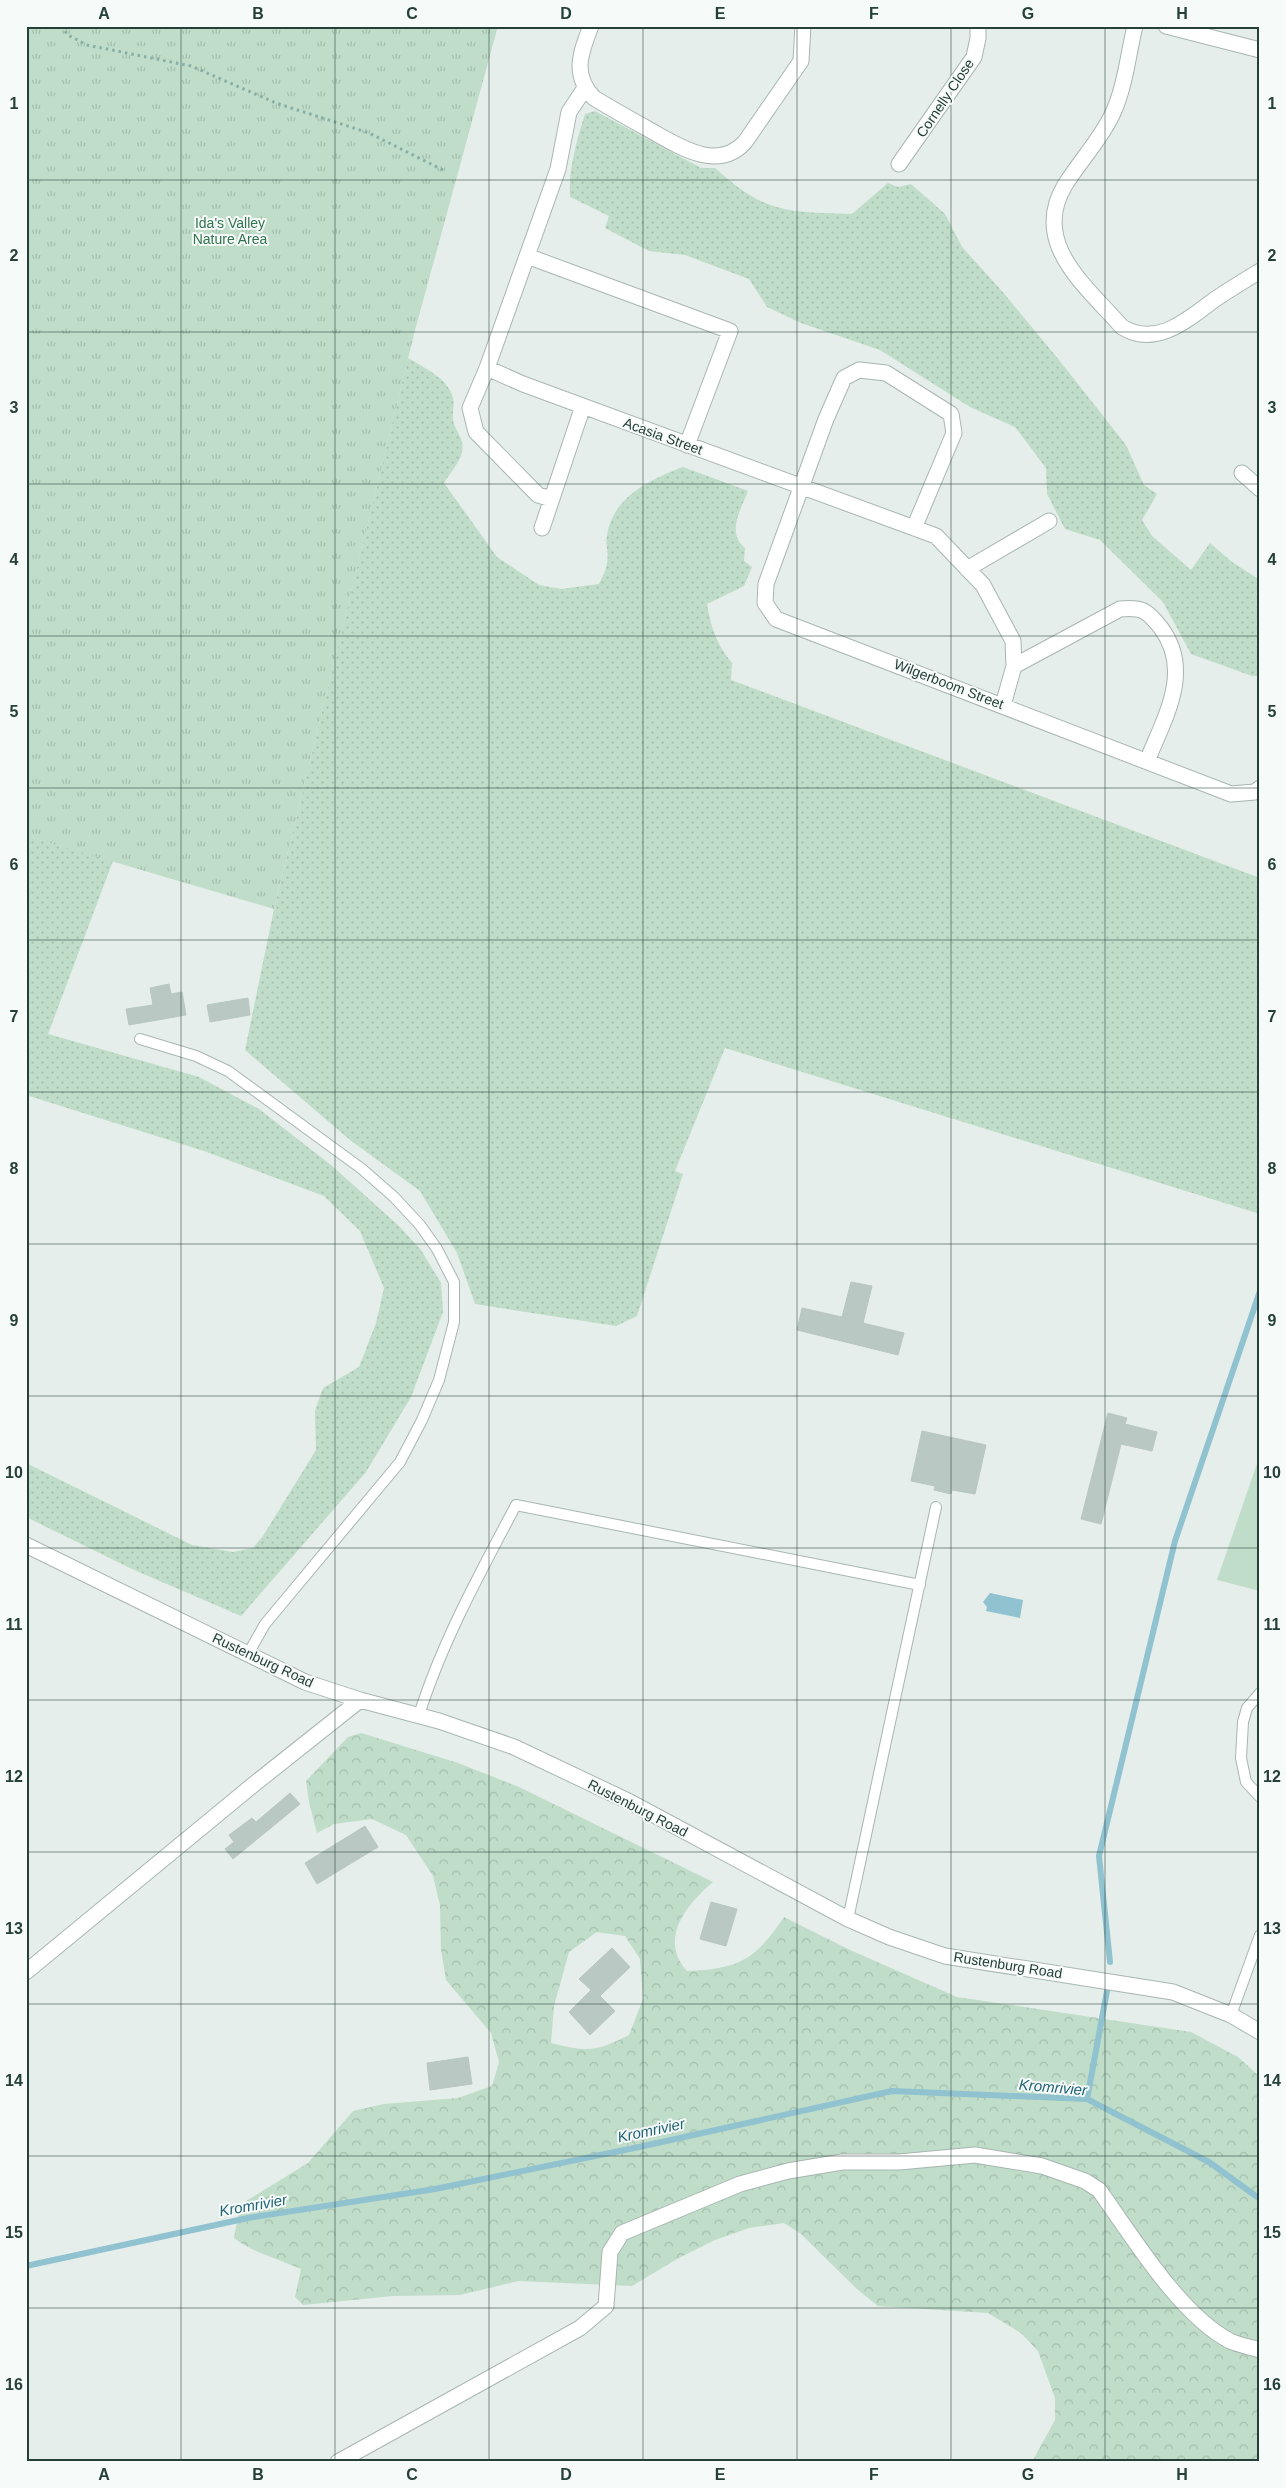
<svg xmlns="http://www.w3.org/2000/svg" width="1286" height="2488" font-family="Arial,sans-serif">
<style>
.grass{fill:url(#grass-dots)}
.forest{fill:url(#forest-crowns);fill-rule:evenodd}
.park{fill:url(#park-tufts)}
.garden{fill:#bfddc9}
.water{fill:#90c2cf}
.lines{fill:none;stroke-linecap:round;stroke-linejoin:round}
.stream{stroke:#90c2cf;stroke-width:6}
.building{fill:#bac8c3;stroke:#b8c7c2}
.lane-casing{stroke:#a8b6b1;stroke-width:12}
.street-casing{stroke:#a8b6b1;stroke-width:17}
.path{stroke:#87afa5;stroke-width:3;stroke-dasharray:2.5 4;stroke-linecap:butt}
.lane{stroke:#fff;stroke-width:10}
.street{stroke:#fff;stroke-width:15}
.grid{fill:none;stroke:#253f39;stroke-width:1;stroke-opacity:0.55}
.labels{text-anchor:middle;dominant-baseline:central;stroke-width:4;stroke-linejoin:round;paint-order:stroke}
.street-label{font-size:14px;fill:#253f39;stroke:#f6faf8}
.park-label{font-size:14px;fill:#31744f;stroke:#f6faf8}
.water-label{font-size:15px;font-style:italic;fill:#216578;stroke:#f6faf8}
.neatline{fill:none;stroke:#253f39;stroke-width:2}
.grid-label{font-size:16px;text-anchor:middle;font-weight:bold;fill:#253f39}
</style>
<defs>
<pattern id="grass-dots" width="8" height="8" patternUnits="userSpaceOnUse" patternTransform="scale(1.25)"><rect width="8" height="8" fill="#bfddc9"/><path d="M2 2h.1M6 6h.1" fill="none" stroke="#a4bfad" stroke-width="1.8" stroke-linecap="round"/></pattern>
<pattern id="forest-crowns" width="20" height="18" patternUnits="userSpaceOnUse" patternTransform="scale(1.25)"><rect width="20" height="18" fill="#bfddc9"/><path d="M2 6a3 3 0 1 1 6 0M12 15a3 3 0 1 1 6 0" fill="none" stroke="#a4bfad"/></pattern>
<pattern id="park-tufts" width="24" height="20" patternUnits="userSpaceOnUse" patternTransform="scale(1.25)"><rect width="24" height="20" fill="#bfddc9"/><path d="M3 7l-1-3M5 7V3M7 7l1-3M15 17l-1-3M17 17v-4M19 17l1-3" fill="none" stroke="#a4bfad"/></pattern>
</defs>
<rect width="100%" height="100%" fill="#e5eeea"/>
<!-- grass -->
<path class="grass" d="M595,111L701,168H715C766,214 786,212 852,214L888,183L898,187L911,184L945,214L962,247L1001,290L1059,360L1126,445L1144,485L1157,494L1142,520L1152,536L1191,570L1210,543L1232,562L1260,580V676H1252L1191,654L1163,602L1100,540L1065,529L1047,494L1046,468L1015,427L970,407L880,350L801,323L767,307L749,279L685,255L649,251L605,228L609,216L570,197C568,170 577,140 585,114Z
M408,358C423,367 449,379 453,398C455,406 451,415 454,424C456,430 460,435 462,442C466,457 451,471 444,483L497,557L539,585L561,589L599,584C602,578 606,570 607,563C609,554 605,544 607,536C612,497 651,479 683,467L748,491C741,509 726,533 745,548L744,561L752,567L744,586L707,604C711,628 717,645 732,663L731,680L1260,878V1214L725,1048L675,1171L683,1174L637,1316L616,1326L475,1304L457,1253L420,1191L350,1140L245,1050L274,909Z
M26,836L113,861L48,1034L199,1077L259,1109L331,1165L399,1226L421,1250L441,1283L443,1312L411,1397L366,1472L241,1616L132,1569L26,1517V1463L192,1545L233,1552L253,1548L263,1536L316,1450L315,1411L323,1388L359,1367L376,1323L384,1288L360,1231L324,1196L204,1151L26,1095Z"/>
<!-- forest -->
<path class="forest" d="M361,1733L458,1763L519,1787L713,1882C687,1904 658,1939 687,1971C739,1969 755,1960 784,1917L850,1950L957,1997L1191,2032L1238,2057L1260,2077V2462H1032L1055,2420V2398L1038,2351L1021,2333L988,2313L878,2306L857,2289L800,2233L784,2223L749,2228L715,2240L677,2259L632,2286L518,2281L460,2295L393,2296L303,2305L295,2297L301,2269C279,2259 253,2253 234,2238L240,2205L308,2163L353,2111L384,2104L458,2098L492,2086L499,2062L491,2033L446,1980L441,1950L440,1905L433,1876L406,1835L372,1819L334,1824L317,1833L309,1802L306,1781L348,1737ZM597,1932L625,1936L640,1959L643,1999L629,2035C596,2052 586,2052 551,2043L554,2006L569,1952Z"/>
<!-- park -->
<path class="park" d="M26,26H498L414,334L274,909L26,836Z"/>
<!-- garden -->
<path class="garden" d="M1260,1455V1591L1217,1580Z"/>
<!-- water -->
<path class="water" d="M990,1593L1023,1600L1020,1618L986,1611L987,1607L983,1602Z"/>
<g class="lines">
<!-- stream -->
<path class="stream" d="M1110,1962L1099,1856L1175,1541L1260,1291
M1087,2099L1107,1991
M26,2266L248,2218L435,2189L639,2147L892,2091L1087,2099L1209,2162L1260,2199"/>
</g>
<!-- building -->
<path class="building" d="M169,984L171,994L182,992L186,1015L129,1025L126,1009L153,1005L150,988Z
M248,998L250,1015L210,1022L207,1005Z
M851,1282L872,1286L863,1323L904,1333L898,1355L797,1330L802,1308L842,1317Z
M1108,1413L1127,1418L1125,1424L1157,1432L1152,1451L1121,1444L1101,1524L1081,1519Z
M922,1431L986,1445L975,1494L952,1490L951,1494L934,1490L935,1486L911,1481Z
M290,1793L300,1804L233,1859L225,1849L234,1842L229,1835L252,1818L256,1822Z
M365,1826L378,1847L317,1884L305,1863Z
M711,1902L737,1909L726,1946L700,1939Z
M612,1948L630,1967L600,1996L615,2011L590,2035L569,2012L591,1990L579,1979Z
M468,2057L472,2084L430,2090L427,2063Z"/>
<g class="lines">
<defs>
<path id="lane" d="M140,1039L196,1056L228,1071L362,1169L394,1197L420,1225L437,1249L454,1282V1322L439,1380L422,1420L400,1462L265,1624L248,1654
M1260,1693L1247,1708L1243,1722L1241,1758L1246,1782L1260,1797
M419,1715C442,1642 480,1573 516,1505L920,1585
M848,1919L936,1507
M1231,2015L1260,1935"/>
<path id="street" d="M591,26C580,54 572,75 594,98C612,109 630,119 648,129C677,145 717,173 745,142L801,61L803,26
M1135,26C1128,55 1125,88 1112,115C1100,140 1080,161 1065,185C1030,243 1086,286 1122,327C1156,348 1187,320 1214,300C1229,290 1245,280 1260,271
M1166,26L1260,50
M585,88L569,112L558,169L487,368L523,384L936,536L983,585L1013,641L1014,666L1003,705
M899,164L974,57L978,38V26
M527,256L730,331L687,445
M487,368L470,408L476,432L538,495L552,499
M1242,473L1260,489
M542,528L583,406
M914,528L954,433L951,414L886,373L859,370L844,378L826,419L766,584L765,603L776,619L1231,794L1255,792L1260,788
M967,569L1049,521
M1014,666L1120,609C1142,607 1147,610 1161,628C1193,671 1165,717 1147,761
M26,1545L305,1682L360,1700L439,1721L514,1747L630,1802L848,1919L889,1937L945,1956L1173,1992L1231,2015L1260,2032
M26,1972L253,1785L360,1700
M338,2462L580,2328L606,2306L610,2252L622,2233L740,2184L788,2171L842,2162H899L975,2155L1042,2166L1085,2181L1099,2190C1133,2237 1179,2314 1230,2341C1239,2345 1250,2347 1260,2350"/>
</defs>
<!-- lane casing -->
<use href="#lane" class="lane-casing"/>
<!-- street casing -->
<use href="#street" class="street-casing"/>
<!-- path -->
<path class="path" d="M61,26L68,35L87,45L191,66L276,103L369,133L443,170"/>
<!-- lane -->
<use href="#lane" class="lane"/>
<!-- street -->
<use href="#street" class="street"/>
</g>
<!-- grid -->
<path class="grid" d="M181,26V2462M335,26V2462M489,26V2462M643,26V2462M797,26V2462M951,26V2462M1105,26V2462M26,180H1260M26,332H1260M26,484H1260M26,636H1260M26,788H1260M26,940H1260M26,1092H1260M26,1244H1260M26,1396H1260M26,1548H1260M26,1700H1260M26,1852H1260M26,2004H1260M26,2156H1260M26,2308H1260"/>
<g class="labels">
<!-- street labels -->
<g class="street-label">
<text transform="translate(945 98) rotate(-56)">Cornelly Close</text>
<text transform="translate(663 436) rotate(20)">Acasia Street</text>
<text transform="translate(949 684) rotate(21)">Wilgerboom Street</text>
<text transform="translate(263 1660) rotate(25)">Rustenburg Road</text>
<text transform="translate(638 1808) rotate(27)">Rustenburg Road</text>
<text transform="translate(1008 1965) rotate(9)">Rustenburg Road</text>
</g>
<!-- park labels -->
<g class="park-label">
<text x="230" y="223">Ida's Valley<tspan x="230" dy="16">Nature Area</tspan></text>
</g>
<!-- water labels -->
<g class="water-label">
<text transform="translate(1053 2087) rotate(5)">Kromrivier</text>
<text transform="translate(651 2130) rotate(-12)">Kromrivier</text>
<text transform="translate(253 2205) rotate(-10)">Kromrivier</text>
</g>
</g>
<!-- border -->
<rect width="1286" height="2488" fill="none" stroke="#f6faf8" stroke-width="55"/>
<rect x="28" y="28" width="1230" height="2432" class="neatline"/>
<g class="grid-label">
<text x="104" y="19">A</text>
<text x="258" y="19">B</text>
<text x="412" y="19">C</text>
<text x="566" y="19">D</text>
<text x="720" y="19">E</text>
<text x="874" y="19">F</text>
<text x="1028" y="19">G</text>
<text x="1182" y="19">H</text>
<text x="14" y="109">1</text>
<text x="1272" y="109">1</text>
<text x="14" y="261">2</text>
<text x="1272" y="261">2</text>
<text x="14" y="413">3</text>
<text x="1272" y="413">3</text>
<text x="14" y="565">4</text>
<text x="1272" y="565">4</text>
<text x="14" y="717">5</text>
<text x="1272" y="717">5</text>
<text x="14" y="870">6</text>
<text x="1272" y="870">6</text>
<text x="14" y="1022">7</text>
<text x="1272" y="1022">7</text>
<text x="14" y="1174">8</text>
<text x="1272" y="1174">8</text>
<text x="14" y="1326">9</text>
<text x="1272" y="1326">9</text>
<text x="14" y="1478">10</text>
<text x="1272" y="1478">10</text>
<text x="14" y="1630">11</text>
<text x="1272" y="1630">11</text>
<text x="14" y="1782">12</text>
<text x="1272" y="1782">12</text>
<text x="14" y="1934">13</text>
<text x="1272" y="1934">13</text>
<text x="14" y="2086">14</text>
<text x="1272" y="2086">14</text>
<text x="14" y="2238">15</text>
<text x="1272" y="2238">15</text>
<text x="14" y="2390">16</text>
<text x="1272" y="2390">16</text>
<text x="104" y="2480">A</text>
<text x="258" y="2480">B</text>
<text x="412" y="2480">C</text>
<text x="566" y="2480">D</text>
<text x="720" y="2480">E</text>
<text x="874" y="2480">F</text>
<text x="1028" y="2480">G</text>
<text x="1182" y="2480">H</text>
</g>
</svg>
